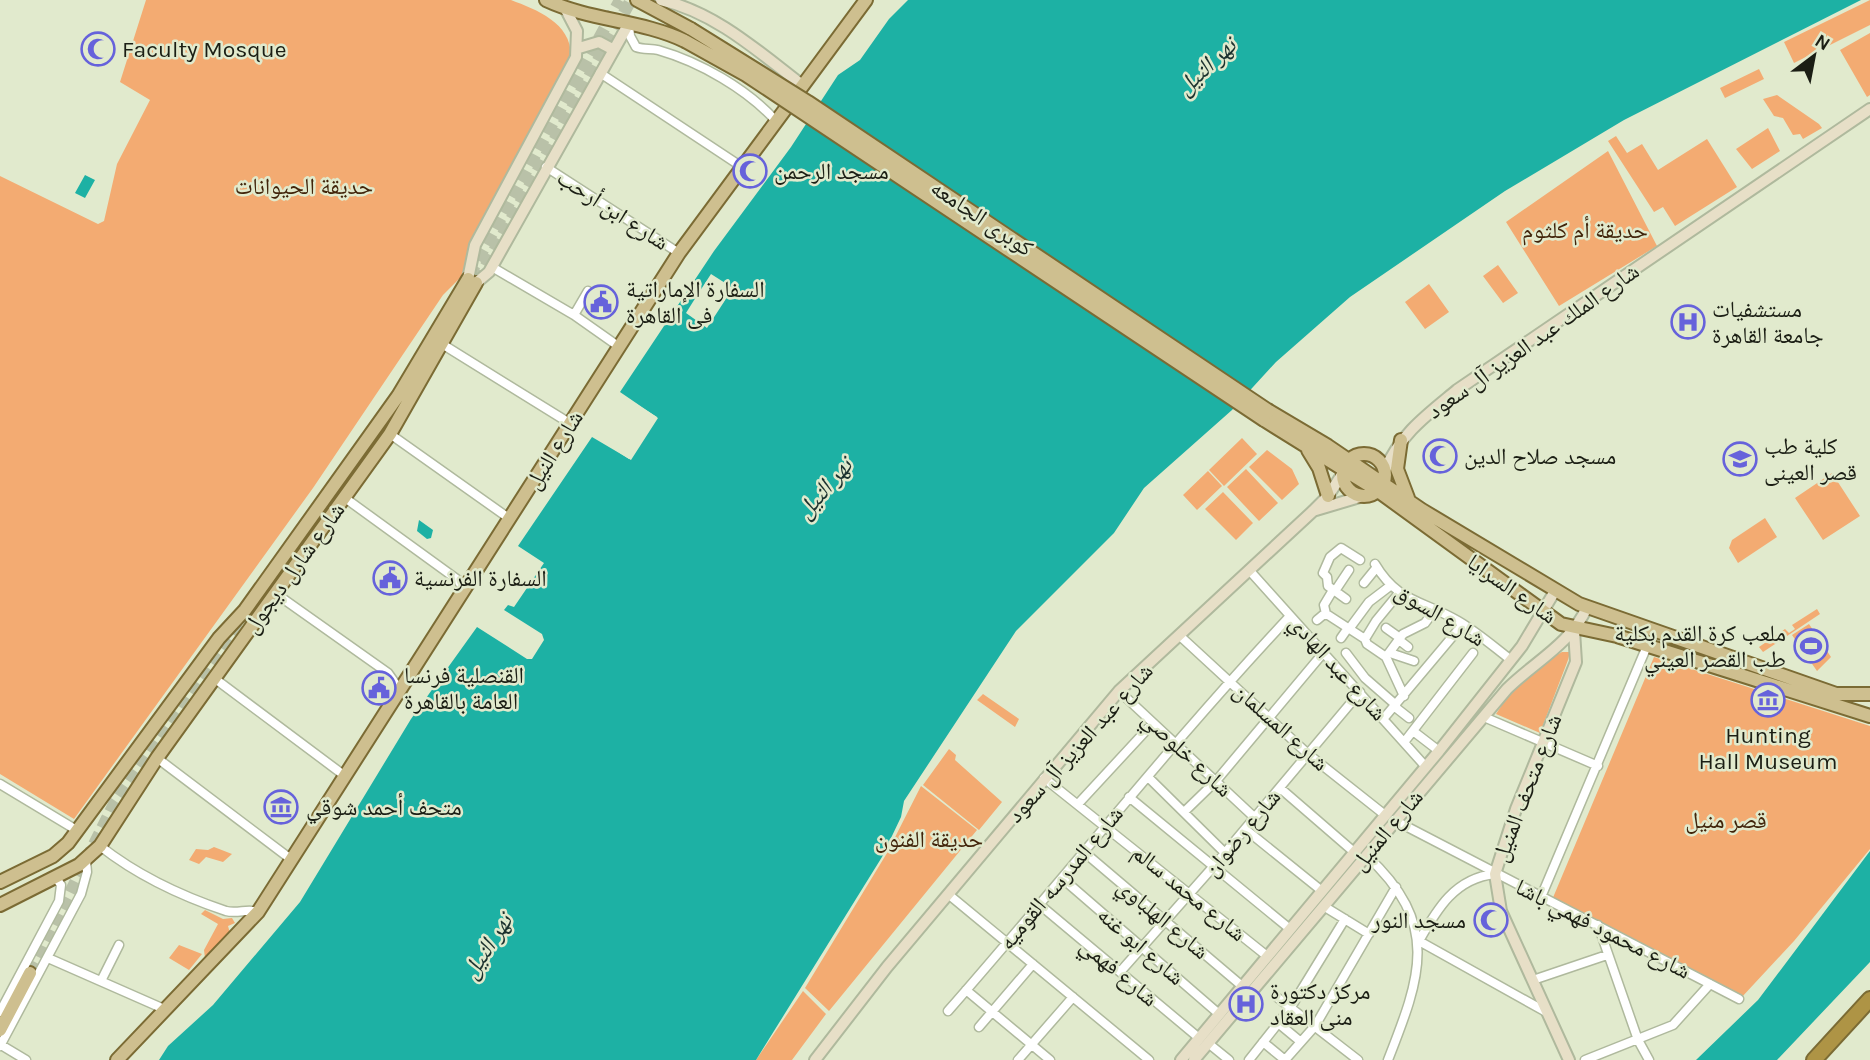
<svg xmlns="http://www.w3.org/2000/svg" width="1870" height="1060" font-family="Karla,'Noto Naskh Arabic',sans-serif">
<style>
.green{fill:#f3ab72}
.water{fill:#1db1a4}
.pier{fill:#e1eacd}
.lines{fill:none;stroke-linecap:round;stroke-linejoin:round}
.primary-tunnel{stroke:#b9c1a8;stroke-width:12;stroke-dasharray:12 6;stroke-linecap:butt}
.street-casing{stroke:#afb99d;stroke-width:11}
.secondary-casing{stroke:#afb99d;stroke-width:14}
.primary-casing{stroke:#7b6b34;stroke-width:16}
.highway-casing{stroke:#7b6b34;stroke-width:18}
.street{stroke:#fff;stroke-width:8}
.secondary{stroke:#e7dfc7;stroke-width:10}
.primary{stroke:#cebf8f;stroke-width:12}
.highway{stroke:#ae9445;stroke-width:14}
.primary-bridge-casing{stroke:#7b6b34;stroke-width:16;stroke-linecap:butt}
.primary-bridge{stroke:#cebf8f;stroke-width:12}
.labels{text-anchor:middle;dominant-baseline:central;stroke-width:5;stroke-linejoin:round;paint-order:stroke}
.poi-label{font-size:23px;fill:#1b1e14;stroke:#e1eacd;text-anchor:start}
.park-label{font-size:23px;fill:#41240a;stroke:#e1eacd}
.street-label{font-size:23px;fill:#1b1e14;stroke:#e1eacd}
.water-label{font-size:24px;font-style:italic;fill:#1b312e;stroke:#e1eacd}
</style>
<rect width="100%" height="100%" fill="#e1eacd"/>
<!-- green -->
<path class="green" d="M146,0H511C537,10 572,23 571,57L486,211L461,277L443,295L313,488L74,819L0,774V176L98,224L104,221L117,164L150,100L120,82Z
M1870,0V25L1794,63L1784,42Z
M1870,33V95L1867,97L1840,50Z
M1759,69L1764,79L1725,98L1720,88Z
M1777,95L1819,124L1822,128L1803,139L1800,134L1793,135L1783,118L1774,116L1763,99Z
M1768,128L1780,151L1752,169L1736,149Z
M1616,136L1627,153L1642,144L1658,170L1707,139L1737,187L1675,226L1663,207L1654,212L1608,141Z
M1608,151L1657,246L1559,306L1506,222Z
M1498,265L1518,293L1503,303L1483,276Z
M1429,284L1449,312L1425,329L1405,302Z
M1242,438L1257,454L1224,486L1209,470Z
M1267,450L1292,469L1299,484L1282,500L1249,467Z
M1246,469L1278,503L1259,521L1227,487Z
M1208,471L1222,486L1197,510L1183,495Z
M1832,473L1860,516L1823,540L1795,498Z
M1223,492L1253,523L1236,540L1205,509Z
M1765,518L1777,537L1738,563L1729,548L1732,540Z
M1817,609L1820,614L1763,652L1759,647L1785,629L1789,633L1795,629L1792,625Z
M1809,624L1831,657L1817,671L1792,635Z
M1562,652H1570L1568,660L1540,733L1496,714C1513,687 1534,666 1562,652Z
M1654,657L1870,726V849L1794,941L1741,998L1552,900Z
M983,694L1019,719L1015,727L977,700Z
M949,749L956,755L955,760L1002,802L979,830L923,785Z
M921,786L977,830L829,1011L805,988L887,853Z
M214,847L232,854L223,862L206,857L199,864L189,860L196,849L208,850Z
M205,910L223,919L232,918L235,923L228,926L230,933L205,958L204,950L218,924L201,914Z
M179,945L202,954L189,970L169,958Z
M803,991L826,1014L792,1060H756Z"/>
<!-- water -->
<path class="water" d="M908,0H1861L1624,120L1505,191L1350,297L1276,362L1232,410L1144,488L1114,533L1016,631L904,801L901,817L882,857L756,1060H159L168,1046L213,1005L300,902L411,719L477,627L527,659H532L544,640L542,634L504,610L508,605L514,607L544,563L518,546L592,437L631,460L658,418L620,392L714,251L791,147L838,75L860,60L889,19Z
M85,175L95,180L85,198L75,193Z
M419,520L433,530L431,538L427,539L417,531Z
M1870,851V962L1777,1060H1696L1758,1000Z"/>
<!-- pier -->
<path class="pier" d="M711,274L733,288L707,328L686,313L696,297L687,291L689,288L698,294Z
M627,398L657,417L629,459L600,440L629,455L653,419L626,400Z"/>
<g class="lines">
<!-- primary-tunnel -->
<path class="primary-tunnel" d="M469,276L620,0
M477,282L631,0
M30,973L115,802L241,617"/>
<defs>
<path id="street" d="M629,23L630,36L636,47C644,50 651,48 658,50C700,62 747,89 776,121
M600,73L742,167
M546,167L679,253
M492,267L574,315L618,346
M574,315L588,291
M442,344L571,424
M390,434L510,519
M345,498L458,580L464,591
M1375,564C1398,603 1423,600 1458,621C1477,632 1494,647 1511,660
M1250,571L1426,767
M1364,583L1377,567
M1335,591L1349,570
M275,593L388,673L400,690
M1346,599L1328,586L1327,577L1323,573L1330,557L1341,548L1360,560
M1326,614L1324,605L1333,590
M1317,620L1323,615H1328L1365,639L1367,644L1386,657L1404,696
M1386,628L1400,638
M1349,629L1369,602L1390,586
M1180,636L1308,754L1385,815
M1341,638L1348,628
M1365,639L1376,621L1399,593
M1399,640L1408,647
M1346,653L1365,678L1396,705
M1390,653L1414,661
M1386,657L1403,634L1425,623L1434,611
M214,678L345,776
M1119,691L1254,817
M1395,707L1409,718
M1484,717L1598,766
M1384,718L1463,624
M1413,731L1439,751
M1405,741L1473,653
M157,758L292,860
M1148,777L1225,853
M1044,778L1267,956
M0,784L78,831
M1280,788L1354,852
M1129,797L1290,929
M1078,804L1153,723
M1184,812L1216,781L1324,652
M1394,820L1739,999
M1245,829L1322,891
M100,846C137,875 181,896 226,911C238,914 248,908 258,912
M1084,852L1242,986
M1366,855C1441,924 1421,976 1388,1060
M1495,874C1455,878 1437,909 1419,941L1548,1013
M1063,879L1219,1014
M948,894L1149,1060
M1541,897L1647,646
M1040,905L1199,1038
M1325,907L1369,934
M1598,925L1638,1040L1649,1060
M48,958L164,1009
M1120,972L1213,867L1360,692
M1533,980L1607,955
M101,981L119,945
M966,990L1050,1060
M1278,998L1358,1060
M948,1011C1063,880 1171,743 1290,616
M0,1012L59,901L61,885L56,878
M1278,1023L1301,1042
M979,1027L1033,964
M1263,1042L1285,1060L1315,1026L1396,887
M1208,1043L1229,1060
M1,1045L26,1060
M0,1046L81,894L87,872L86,861
M1018,1060L1073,997
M1249,1060L1291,1007L1345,919
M1585,1060L1673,1025L1710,984"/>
<path id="secondary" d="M661,0C715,12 759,52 802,85
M579,48L599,42L614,50
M468,279L475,245L576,57L577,31L565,8
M476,283L489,272L629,23
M1385,470C1400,434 1428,414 1457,390L1870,109
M1316,510L1363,496
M815,1060L887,967L1119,691L1313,511L1328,496L1343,473
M1181,1060L1439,751L1522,646L1555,591
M1194,1060L1507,689C1534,662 1571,644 1587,607
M1569,1060L1501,911L1495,874L1516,809L1576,662L1574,631"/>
<path id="primary" d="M546,0C591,21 641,20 685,41
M637,0L691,29
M1269,411L1328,446L1422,510L1579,604L1836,694H1870
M1264,420L1378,491L1561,624L1617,636L1870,716
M1401,440L1397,469L1408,498
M1308,450L1319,468L1328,496
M1343 475a21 21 0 1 1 42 0a21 21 0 1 1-42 0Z
M0,882L53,856L68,843L219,638L245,610L398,396L468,279
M0,905L79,865L100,846L157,758L390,434L476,283
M0,1030L30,973
M117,1060L258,912L679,253L866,0"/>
<path id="highway" d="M1814,1060L1870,999"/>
</defs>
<!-- street casing -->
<use href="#street" class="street-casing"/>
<!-- secondary casing -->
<use href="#secondary" class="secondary-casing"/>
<!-- primary casing -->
<use href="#primary" class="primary-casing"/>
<!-- highway casing -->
<use href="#highway" class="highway-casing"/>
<!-- street -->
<use href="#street" class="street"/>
<!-- secondary -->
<use href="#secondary" class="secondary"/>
<!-- primary -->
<use href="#primary" class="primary"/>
<!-- highway -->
<use href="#highway" class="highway"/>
<defs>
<path id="primary-bridge" d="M691,29L808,102L1269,411
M685,41L746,75L1264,420"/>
</defs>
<!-- primary-bridge casing -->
<use href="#primary-bridge" class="primary-bridge-casing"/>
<!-- primary-bridge -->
<use href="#primary-bridge" class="primary-bridge"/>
</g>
<!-- icons -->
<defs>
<symbol id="mosque-ring" viewBox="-11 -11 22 22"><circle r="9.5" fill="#e1eacd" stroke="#6662db" stroke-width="1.5"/><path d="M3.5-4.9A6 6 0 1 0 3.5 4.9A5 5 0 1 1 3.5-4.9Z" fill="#6662db"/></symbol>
<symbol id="civic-ring" viewBox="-11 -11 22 22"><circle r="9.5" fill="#e1eacd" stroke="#6662db" stroke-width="1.5"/><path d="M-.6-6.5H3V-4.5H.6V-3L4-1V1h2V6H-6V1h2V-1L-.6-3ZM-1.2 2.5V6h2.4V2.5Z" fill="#6662db"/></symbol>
<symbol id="hospital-ring" viewBox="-11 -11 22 22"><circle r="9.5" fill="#e1eacd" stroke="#6662db" stroke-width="1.5"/><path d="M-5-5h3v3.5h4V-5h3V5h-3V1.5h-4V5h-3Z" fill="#6662db"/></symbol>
<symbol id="university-ring" viewBox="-11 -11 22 22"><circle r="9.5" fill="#e1eacd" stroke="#6662db" stroke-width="1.5"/><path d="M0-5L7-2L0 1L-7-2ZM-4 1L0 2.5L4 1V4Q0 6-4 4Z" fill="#6662db"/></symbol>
<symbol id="stadium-ring" viewBox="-11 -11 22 22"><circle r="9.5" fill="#e1eacd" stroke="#6662db" stroke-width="1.5"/><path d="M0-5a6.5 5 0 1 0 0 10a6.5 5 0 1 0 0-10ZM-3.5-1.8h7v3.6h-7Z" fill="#6662db"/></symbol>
<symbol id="museum-ring" viewBox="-11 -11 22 22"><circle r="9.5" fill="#e1eacd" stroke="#6662db" stroke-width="1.5"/><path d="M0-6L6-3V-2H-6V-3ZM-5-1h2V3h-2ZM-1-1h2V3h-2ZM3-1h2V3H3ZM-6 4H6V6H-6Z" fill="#6662db"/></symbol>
</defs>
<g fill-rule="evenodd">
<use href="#mosque-ring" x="79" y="30" width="38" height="38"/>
<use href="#mosque-ring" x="731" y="152" width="38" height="38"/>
<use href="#civic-ring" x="582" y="283" width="38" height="38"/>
<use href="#hospital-ring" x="1669" y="303" width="38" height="38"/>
<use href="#mosque-ring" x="1421" y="437" width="38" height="38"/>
<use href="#university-ring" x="1721" y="440" width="38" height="38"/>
<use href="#civic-ring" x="371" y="559" width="38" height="38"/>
<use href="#stadium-ring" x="1792" y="627" width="38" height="38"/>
<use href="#civic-ring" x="360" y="669" width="38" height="38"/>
<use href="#museum-ring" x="1749" y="681" width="38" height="38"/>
<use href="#museum-ring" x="262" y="788" width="38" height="38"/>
<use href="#mosque-ring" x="1472" y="901" width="38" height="38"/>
<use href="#hospital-ring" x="1227" y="985" width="38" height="38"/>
</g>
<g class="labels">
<!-- poi labels -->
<g class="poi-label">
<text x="122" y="49">Faculty Mosque</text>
<text x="774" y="171">مسجد الرحمن</text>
<text x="626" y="289">السفارة الإماراتية<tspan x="626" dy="26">فى القاهرة</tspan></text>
<text x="1712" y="309">مستشفيات<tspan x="1712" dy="26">جامعة القاهرة</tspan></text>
<text x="1764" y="446">كلية طب<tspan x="1764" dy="26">قصر العينى</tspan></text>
<text x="1464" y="456">مسجد صلاح الدين</text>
<text x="414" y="578">السفارة الفرنسية</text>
<text x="1786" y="633" text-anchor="end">ملعب كرة القدم بكلية<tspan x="1786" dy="26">طب القصر العيني</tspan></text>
<text x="404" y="675">القنصلية فرنسا<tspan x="404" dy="26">العامة بالقاهرة</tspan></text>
<text x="1768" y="735" text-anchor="middle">Hunting<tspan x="1768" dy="26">Hall Museum</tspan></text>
<text x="306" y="807">متحف أحمد شوقي</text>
<text x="1466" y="920" text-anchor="end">مسجد النور</text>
<text x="1270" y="991">مركز دكتورة<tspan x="1270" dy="26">منى العقاد</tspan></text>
</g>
<!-- park labels -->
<g class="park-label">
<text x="304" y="186">حديقة الحيوانات</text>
<text x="1585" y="230">حديقة أم كلثوم</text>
<text x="1726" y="820">قصر منيل</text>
<text x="929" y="839">حديقة الفنون</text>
</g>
<!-- street labels -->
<g class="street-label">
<text transform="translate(613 210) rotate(33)">شارع ابن أرحب</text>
<text transform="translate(982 218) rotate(34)">كوبرى الجامعه</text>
<text transform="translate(1533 341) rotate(-35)">شارع الملك عبد العزيز آل سعود</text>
<text transform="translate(554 450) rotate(-58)">شارع النيل</text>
<text transform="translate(294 568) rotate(-54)">شارع شارل ديجول</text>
<text transform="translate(1512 589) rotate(35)">شارع السرايا</text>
<text transform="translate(1440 615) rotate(31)">شارع السوق</text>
<text transform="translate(1338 668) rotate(48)">شارع عبد الهادي</text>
<text transform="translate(1281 727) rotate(42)">شارع المسلمان</text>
<text transform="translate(1080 743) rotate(-48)">شارع عبد العزيز آل سعود</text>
<text transform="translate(1187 754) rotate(43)">شارع خلوصي</text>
<text transform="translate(1527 788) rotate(-69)">شارع متحف المنيل</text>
<text transform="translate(1387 830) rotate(-50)">شارع المنيل</text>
<text transform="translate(1242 833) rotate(-50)">شارع رضوان</text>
<text transform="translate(1061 878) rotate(-50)">شارع المدرسه القوميه</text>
<text transform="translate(1189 893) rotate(39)">شارع محمد سالم</text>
<text transform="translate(1163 919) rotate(40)">شارع الهلباوي</text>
<text transform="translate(1603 929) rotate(27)">شارع محمود فهمي باشا</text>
<text transform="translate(1141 946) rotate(41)">شارع ابو غنه</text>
<text transform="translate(1119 972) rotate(40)">شارع فهمي</text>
</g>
<!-- water labels -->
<g class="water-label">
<text transform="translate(1206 66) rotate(-43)">نهر النيل</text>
<text transform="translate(824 488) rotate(-49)">نهر النيل</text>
<text transform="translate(487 946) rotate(-57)">نهر النيل</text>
</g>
</g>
<!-- north arrow -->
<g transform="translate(1814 56) rotate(32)" stroke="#e1eacd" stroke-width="5" paint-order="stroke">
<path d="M0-5L12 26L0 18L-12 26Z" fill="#1b1e14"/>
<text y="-10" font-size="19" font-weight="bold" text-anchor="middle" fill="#1b1e14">N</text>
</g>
</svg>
